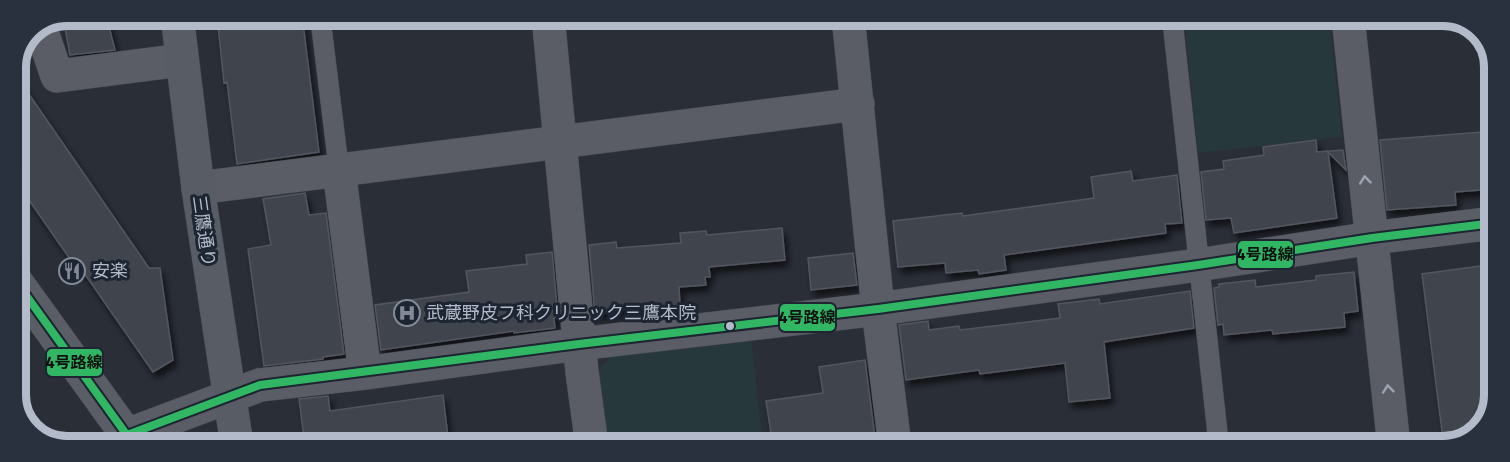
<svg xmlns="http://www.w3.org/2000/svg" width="1510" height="462" font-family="'Fira Sans','Noto Sans JP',sans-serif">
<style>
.green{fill:#27383d}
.building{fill:#41454e;stroke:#52565f;stroke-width:1.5;filter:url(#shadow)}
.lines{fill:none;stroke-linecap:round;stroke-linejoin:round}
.service-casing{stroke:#464950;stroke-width:21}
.minor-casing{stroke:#464950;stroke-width:34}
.tertiary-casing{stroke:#464950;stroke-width:34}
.secondary-casing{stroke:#464950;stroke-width:34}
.service{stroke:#5a5d65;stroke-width:20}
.minor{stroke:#5a5d65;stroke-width:33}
.tertiary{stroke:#5a5d65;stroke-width:33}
.secondary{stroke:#585c64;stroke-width:33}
.bus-1-casing{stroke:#1d2432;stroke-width:12}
.bus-1{stroke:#31b764;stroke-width:8}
.oneway{stroke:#9da3b0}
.bus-dot{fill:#b3bac9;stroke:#1d2432;stroke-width:2}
.labels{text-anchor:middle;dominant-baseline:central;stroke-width:6;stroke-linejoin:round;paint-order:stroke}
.street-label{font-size:18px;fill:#b3bac9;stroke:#1d2432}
.poi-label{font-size:18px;fill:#b3bac9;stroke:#1d2432;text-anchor:start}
.rim{fill:none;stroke:#b3bac9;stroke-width:8}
.line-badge{stroke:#1d2432;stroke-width:2}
.pale-badge-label{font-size:16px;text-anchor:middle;font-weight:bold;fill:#111}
</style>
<defs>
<filter id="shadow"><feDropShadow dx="3.5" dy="6" stdDeviation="3" flood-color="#0009"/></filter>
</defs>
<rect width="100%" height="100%" fill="#2a2e37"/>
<!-- green -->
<path class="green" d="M1184,16L1329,17L1342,137L1198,153Z
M751,337L763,446H603L594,374L611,357Z
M202,434L207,445H171L170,443Z"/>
<!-- building -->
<path class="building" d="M67,15H106L115,50L70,55L63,17Z
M217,15H302L319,152L237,164L227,82L224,83Z
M15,74L149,268H160L173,360L153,372L82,270L79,272L15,180Z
M1495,131L1494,189L1455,192L1456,205L1387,210L1380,140Z
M1316,140L1317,152L1343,150L1346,170L1328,152L1337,218L1234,233L1231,218L1206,220L1201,172L1224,169L1223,161L1264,155L1263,147Z
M1131,171L1133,181L1177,175L1182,223L1165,224L1166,233L1004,255L1006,270L979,274L978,270L946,273L945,263L898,267L893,221L962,213L963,216L1094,198L1091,177Z
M305,193L309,215L326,213L344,354L323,357V359L264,366L248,249L271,245L263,199Z
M782,228L785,260L709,267L710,277H705L706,285L679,287L680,305L622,309V311L595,314L589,245L616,242L617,248L681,243L680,233L706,231L707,235Z
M552,252L558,317L554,318L555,328L514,333V331L381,350L375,305L469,292L466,271L527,264L526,255Z
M853,253L857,285L811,290L808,258Z
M1494,264L1493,409L1475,437L1444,447L1422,274Z
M1354,272L1358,311L1344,313L1345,327L1273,334L1272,330L1224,335L1223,324L1218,325L1214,288L1219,287V284L1255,280L1256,287L1316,280V276Z
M1190,291L1194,328L1104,342L1110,398L1069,402L1065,363L980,374L979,370L906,380L899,325L928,321L929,330L959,326L960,330L1060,318L1058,304L1099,299L1100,304Z
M865,360L876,445L834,446L830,441L792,446H773L766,401L823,393L819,367Z
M443,395L449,446L305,445L299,399L328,396L330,411Z"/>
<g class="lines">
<defs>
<path id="service" d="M320,15L339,170
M1172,16L1219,447
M962,446L979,445"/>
<path id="minor" d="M548,16L582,372L592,446
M848,16L878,309L895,446
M1348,17L1394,447
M40,26L57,76L182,60
M339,170L365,373
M198,188L858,104
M127,435L260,385L365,373L579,344L878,309L1198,265L1372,238L1494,223"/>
<path id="tertiary" d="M15,280L134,445"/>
<path id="secondary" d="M177,15L198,188L237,445"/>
</defs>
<!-- service casing -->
<use href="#service" class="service-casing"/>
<!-- minor casing -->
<use href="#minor" class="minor-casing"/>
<!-- tertiary casing -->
<use href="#tertiary" class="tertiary-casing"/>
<!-- secondary casing -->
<use href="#secondary" class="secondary-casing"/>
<!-- service -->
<use href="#service" class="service"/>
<!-- minor -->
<use href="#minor" class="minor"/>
<!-- tertiary -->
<use href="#tertiary" class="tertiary"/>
<!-- secondary -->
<use href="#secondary" class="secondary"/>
<defs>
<path id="bus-1" d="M15,280L134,445
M127,435L260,385L579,344L878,309L1198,265L1372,238L1494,223"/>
</defs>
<!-- bus-1 casing -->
<use href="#bus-1" class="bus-1-casing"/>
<!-- bus-1 -->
<use href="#bus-1" class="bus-1"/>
</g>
<!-- one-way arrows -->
<defs><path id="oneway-chevron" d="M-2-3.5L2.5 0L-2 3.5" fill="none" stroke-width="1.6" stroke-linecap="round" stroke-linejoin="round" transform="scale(1.5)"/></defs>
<g class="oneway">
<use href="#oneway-chevron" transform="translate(1365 180) rotate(-96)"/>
<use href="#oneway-chevron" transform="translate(1388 389) rotate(-96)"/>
</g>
<!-- icons -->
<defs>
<symbol id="restaurant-ring" viewBox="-11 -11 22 22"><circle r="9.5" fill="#1d2432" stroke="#838996" stroke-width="1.5"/><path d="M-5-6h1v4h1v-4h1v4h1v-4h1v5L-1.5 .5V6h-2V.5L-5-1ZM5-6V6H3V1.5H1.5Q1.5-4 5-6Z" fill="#838996"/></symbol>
<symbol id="hospital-ring" viewBox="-11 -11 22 22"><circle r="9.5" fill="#1d2432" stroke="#838996" stroke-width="1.5"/><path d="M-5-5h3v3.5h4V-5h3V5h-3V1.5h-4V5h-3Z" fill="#838996"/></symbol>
</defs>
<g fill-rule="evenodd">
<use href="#restaurant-ring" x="57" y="256" width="30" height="30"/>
<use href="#hospital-ring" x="392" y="298" width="30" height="30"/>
</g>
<!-- markers -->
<circle class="bus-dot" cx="730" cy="326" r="5"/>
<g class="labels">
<!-- street labels -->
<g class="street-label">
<text transform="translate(204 231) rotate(82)">三鷹通り</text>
</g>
<!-- poi labels -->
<g class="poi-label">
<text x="92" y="271">安楽</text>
<text x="426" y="313">武蔵野皮フ科クリニック三鷹本院</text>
</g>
</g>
<!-- crop -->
<path d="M0 0H1510V462H0ZM67 26H1443A41 41 0 0 1 1484 67V395A41 41 0 0 1 1443 436H67A41 41 0 0 1 26 395V67A41 41 0 0 1 67 26Z" fill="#29303e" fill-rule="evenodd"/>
<path class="rim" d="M67 26H1443A41 41 0 0 1 1484 67V395A41 41 0 0 1 1443 436H67A41 41 0 0 1 26 395V67A41 41 0 0 1 67 26Z"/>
<g class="line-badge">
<rect x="1237" y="240" width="57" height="29" rx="6" fill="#31b764"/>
<rect x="779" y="303" width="57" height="29" rx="6" fill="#31b764"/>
<rect x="46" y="348" width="57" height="29" rx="6" fill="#31b764"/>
</g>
<g class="pale-badge-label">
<text x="1265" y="260">4号路線</text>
<text x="807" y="323">4号路線</text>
<text x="74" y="368">4号路線</text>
</g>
</svg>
